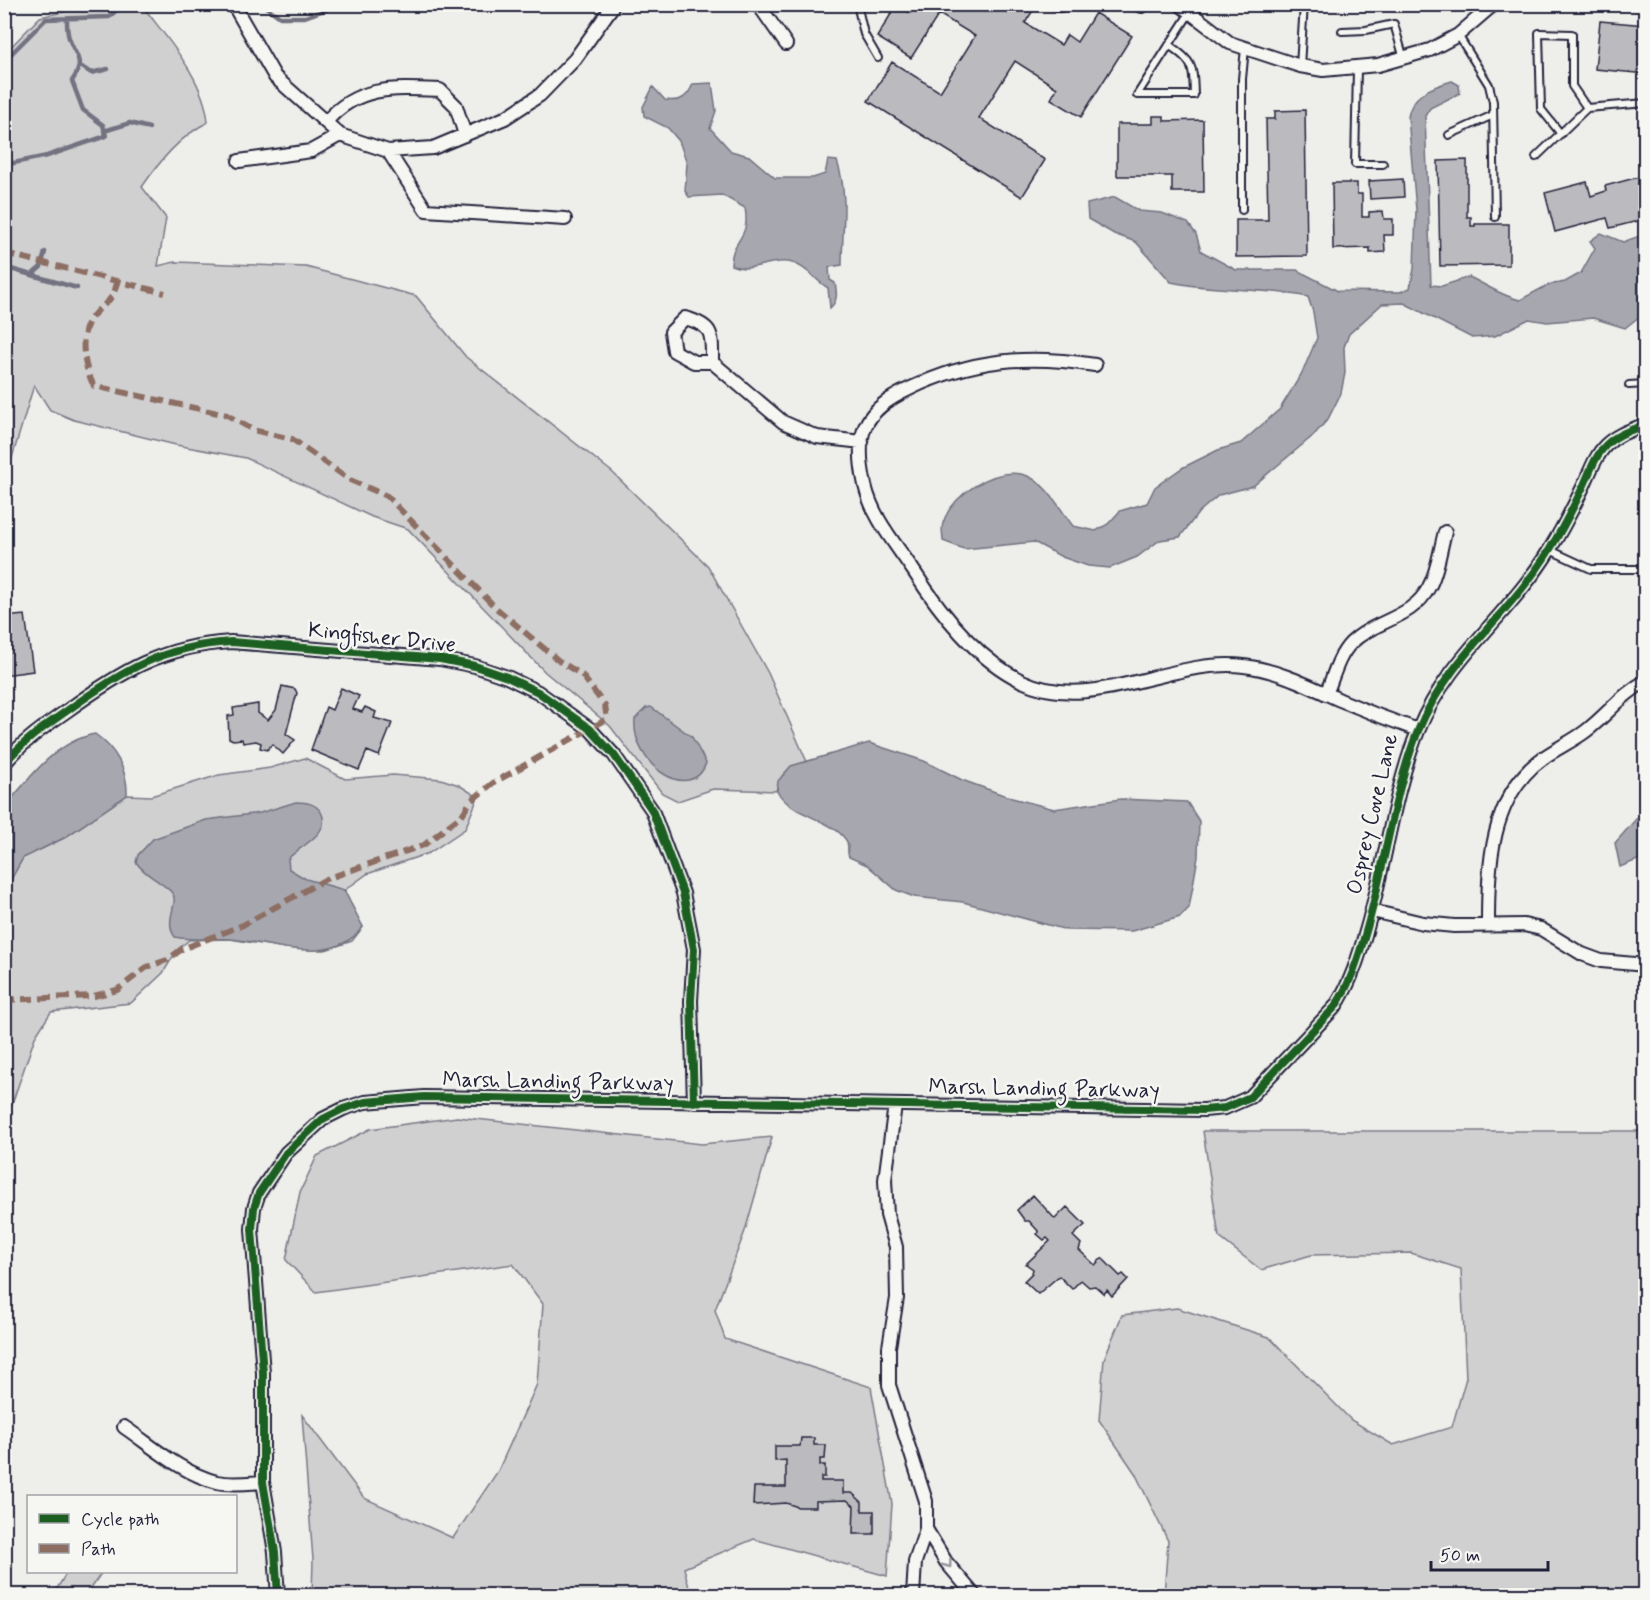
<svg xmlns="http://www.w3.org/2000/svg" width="1650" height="1600" font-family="Mynerve,sans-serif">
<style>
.green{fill:#d0d0d1;stroke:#797986;stroke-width:1.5}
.water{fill:#a7a7af;stroke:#727281;stroke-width:1.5}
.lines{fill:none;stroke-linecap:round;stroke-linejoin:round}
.stream{stroke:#727281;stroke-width:4.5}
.building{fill:#bbbbbf;stroke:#22223b;stroke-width:1.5}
.service-casing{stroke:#22223b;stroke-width:10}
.minor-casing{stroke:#22223b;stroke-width:16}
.service{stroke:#f6f6f2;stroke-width:6}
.minor{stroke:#f6f6f2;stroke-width:12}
.quiet{stroke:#8d6e63;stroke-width:6;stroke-dasharray:12 6;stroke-linecap:butt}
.cycleway-casing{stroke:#f6f6f2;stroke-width:11}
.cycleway{stroke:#1b5e20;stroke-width:8}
.oneway{stroke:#9797a0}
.labels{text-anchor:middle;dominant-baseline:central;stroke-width:5;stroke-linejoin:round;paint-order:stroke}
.street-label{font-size:22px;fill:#22223b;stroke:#f6f6f2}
</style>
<rect width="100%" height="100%" fill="#eeeeeb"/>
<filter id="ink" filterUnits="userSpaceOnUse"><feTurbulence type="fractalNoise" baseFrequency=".0167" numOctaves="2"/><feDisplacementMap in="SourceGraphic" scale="12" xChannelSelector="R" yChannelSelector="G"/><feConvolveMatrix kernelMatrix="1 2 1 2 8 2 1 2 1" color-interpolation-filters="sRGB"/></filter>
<g filter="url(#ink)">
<!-- green -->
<path class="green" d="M95,5H142C167,39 204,78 208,122C179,137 160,161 142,187L166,218L158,266L175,262L306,267L416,296L466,357L612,472L708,566L768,673L807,762C791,766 779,773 776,791L713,789L678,801L662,793L610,726L545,672L408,529L372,517L246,458L176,445L74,420L50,410L34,385L5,481V53L40,17Z
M305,758L345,779L393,775L441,779L459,785L478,797L465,829L429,853L367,874L345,890L346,899L363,927L352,941L325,950L285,948L230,939L189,940L177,950L163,973L131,1003L51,1012L35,1037L5,1124V890L23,858L64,838L127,795L151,796L219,775L270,768Z
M457,1117L702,1144L772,1137L745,1231L715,1310L725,1339L871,1387L892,1504L887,1576L754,1539L684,1568L691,1595H312L313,1560L302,1415L364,1498L453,1538L498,1471L537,1384L543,1304L513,1264L316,1292L286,1260L300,1192L317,1156L370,1129Z
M1203,1131H1645V1595H1164L1168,1541L1135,1473L1099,1420L1104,1359L1122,1315L1177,1308L1269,1337L1351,1420L1393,1445L1452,1427L1466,1378L1461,1269L1411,1253L1311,1255L1261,1270L1219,1237Z
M67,1572H102L86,1595H53Z"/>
<!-- water -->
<path class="water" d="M1452,81L1459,85L1460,93L1430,108L1425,116L1431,285L1442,286L1469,277C1487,285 1501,296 1520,300L1548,285L1565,282L1581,273L1595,248L1590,241L1601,233L1623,242L1645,234V312L1625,328L1593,318L1547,322L1529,319L1495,336L1472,338L1404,303L1382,304L1349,334L1344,347L1345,373L1341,393L1328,419L1314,435L1253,486L1219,495L1199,512L1180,537L1160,540L1137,557L1110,568L1088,566L1062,557L1034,542L964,549L943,541C943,536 941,528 943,523C952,495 992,469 1021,474C1044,478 1060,509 1073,526L1096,531L1108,524L1120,511L1147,503L1155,487L1182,468L1218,450L1241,443L1280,409L1302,373L1317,338L1313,312L1308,297C1263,287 1216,292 1171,282L1136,242L1114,234L1088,219L1087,204L1115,197L1139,211L1162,213L1188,223L1196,234L1201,251L1236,270H1297L1338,291L1400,292L1410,288L1414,269L1416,210L1408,117C1411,95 1431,87 1452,81Z
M712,83L716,111L710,128L731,151L749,156L775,178H813L825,174L828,160L837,161C849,196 842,228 842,265L829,267L830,280L835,283C837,293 838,301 830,308L828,288C815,280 804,264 788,262C768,259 751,274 731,265C731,238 751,240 745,208L722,195L689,197L685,191L687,163L679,141L668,128L644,116L643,107L653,87L665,100C681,102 687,98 693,84Z
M651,707L692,737L706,763C692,804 631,766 635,719L646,708Z
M95,734C115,748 128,770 127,795L64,838L23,858L5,890V807C28,779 56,741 95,734Z
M869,743L924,761L962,780L1012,798L1054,809L1121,799L1187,802L1199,821L1198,857L1189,908L1180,917L1132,931L1067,930L963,902L914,897L896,890L867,865L849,857C846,851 850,845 846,840C831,818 792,817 777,791L778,781L791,766Z
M296,802C306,802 315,803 321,812C333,833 298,847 288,859L289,869L306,879L344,890L363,927C331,968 275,943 231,939C212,938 194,941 175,937C163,921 180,902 172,893C163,882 146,877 136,862L138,855L153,839L206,820L260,813Z
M1645,814V857L1620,867L1615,843L1636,819Z"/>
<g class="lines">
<!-- stream -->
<path class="stream" d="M262,4L280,17H305L341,4
M79,65L91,73L108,69
M4,74L8,57L46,19L109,17L123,4
M104,131L130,123L149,128
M4,165L47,156L106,136L103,125L83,110L72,81C88,58 72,55 68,34C67,29 67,24 67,19
M4,267L77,288
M34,273L41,267L45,252"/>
</g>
<!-- building -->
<path class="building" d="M897,4L910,13L914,7L911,4H995L1007,12L1012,4H1037L1025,23L1061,45L1067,35L1077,42L1095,13L1132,36L1081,117L1051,99L1057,88L1015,61L979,118L1045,160L1022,197L868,101L892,62L940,92L975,36L939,14L911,58L877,37Z
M1600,21L1646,25V74L1595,69Z
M1305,110L1307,256L1236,257V220H1268L1266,119H1275V111Z
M1153,116H1164V121L1203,120L1204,192H1172V176H1117V124H1153Z
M1467,160V217H1471V226H1475V224H1509V265L1440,266L1438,161Z
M1646,175V219L1610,228L1607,218L1555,232L1545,193L1587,182L1591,196L1606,191L1605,186Z
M1403,179L1404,197L1370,199L1369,181Z
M1332,183H1357V194H1362V217H1369V212L1383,211L1384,219H1393V235H1384L1385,252L1370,253V248L1333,249Z
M25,615L33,671L4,675V617Z
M282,686L295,689L297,693L286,734L295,740L283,754L272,744L267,750L260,748L261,743L256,741L243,743L242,739L233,740L229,738L228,716L234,715L233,708L258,704V713L268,720L276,710Z
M341,688L359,696L353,709L362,712L365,707L376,712L374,718L392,723L379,756L367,751L359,770L311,750L326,707L332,710Z
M1033,1195L1055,1219L1067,1207L1085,1225L1073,1236L1081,1244L1079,1250L1095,1265L1102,1258L1120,1276L1123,1274L1128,1279L1112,1296L1107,1290L1104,1294L1095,1286L1089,1287L1081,1280L1072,1289L1059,1276L1038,1294L1024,1281L1032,1273L1033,1269L1026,1264L1050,1241L1047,1238L1044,1240L1037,1234L1039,1232L1029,1221H1025L1017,1210Z
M801,1438H814V1445H826L825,1459H820V1465H825V1477H821V1481H843V1493H852L862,1502V1511H874V1534H853L854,1506L847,1500L816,1501V1507H798L786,1503L753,1505L754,1487H786V1460L775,1461V1446H800Z"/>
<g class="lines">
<defs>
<path id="service" d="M857,4L864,34L878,58
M1050,4L1059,8L1080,4
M1125,4L1142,9L1147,4
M1342,31L1366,30L1394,24L1404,59
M1458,35L1489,85L1493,102L1495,217
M1169,45C1194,62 1193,66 1194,95H1137L1189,14
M1300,66L1304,4
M1357,69L1355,164H1383
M1561,134L1541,109L1539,33L1572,34V86L1587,108
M1449,135L1493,115
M1536,157L1587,108L1646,103
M1242,210V79L1245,48
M1629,385L1646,384
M1550,550L1591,569H1646"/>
<path id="minor" d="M233,4L275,77L340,135L388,151L433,148L505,118L540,95L575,59L614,4
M758,4L786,44
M1179,4L1230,43L1300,66L1323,70L1378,65L1430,50L1458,35L1494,4
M326,122C357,85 395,88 440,90L456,106L465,135
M388,151L426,210L565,219
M239,161L311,151L340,135
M685,318C714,326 712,334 712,362H694L674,351L671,332Z
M712,362L783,422L817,437L862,442
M1095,365C1027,354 971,359 909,389C892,397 873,408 865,427C858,444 861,467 865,485C872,517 895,543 913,570C940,612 976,659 1022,681C1093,715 1170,657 1244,666C1278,670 1309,686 1340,700C1366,711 1392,721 1418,730
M1326,694C1333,678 1338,656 1351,643C1374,620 1413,619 1429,587C1438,571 1440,549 1445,532
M4,764C22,742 45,726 68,710C122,671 163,646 231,642L440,659L475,666L507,677L538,692L590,729L614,755L652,810L683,893L694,949L691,1001L694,1102
M1372,911L1423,923L1454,926L1524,925L1541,929L1582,954L1601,961L1646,965
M1488,925C1488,866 1490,796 1543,758C1557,748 1573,741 1586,731C1607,715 1622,694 1646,681
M895,1105L885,1180L887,1215L896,1247L897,1298L889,1347V1385L926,1501V1529L915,1562L913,1596
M124,1427C152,1446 183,1474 217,1482C232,1485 248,1483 263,1482
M926,1529L946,1562L975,1596
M278,1596L275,1552L263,1482V1373L252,1229L254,1208L259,1193L286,1153L323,1119L343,1109L365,1102L424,1097L1204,1110L1225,1108L1250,1097L1335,1007C1351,983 1359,956 1367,928C1385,865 1394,790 1418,731C1448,657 1510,615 1550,549C1563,528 1574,506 1584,485C1590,472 1595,456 1606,445C1617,434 1632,430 1646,424"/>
</defs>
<!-- service casing -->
<use href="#service" class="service-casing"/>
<!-- minor casing -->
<use href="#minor" class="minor-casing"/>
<!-- service -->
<use href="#service" class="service"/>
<!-- minor -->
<use href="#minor" class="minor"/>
<!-- quiet -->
<path class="quiet" d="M4,253L165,293
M4,1000L94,996L117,990L147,967L167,960L182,949L243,925L326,879L424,845L462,815L471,801L493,783L607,719L605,706L582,675L559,661L496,608L387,496L350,480L292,439L253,430L227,415L94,386C84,368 78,336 91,318C102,303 113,304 117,282"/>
<defs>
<path id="cycleway" d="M4,764C22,742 45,726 68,710C122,671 163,646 231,642L440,659L475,666L507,677L538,692L590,729L614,755L652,810L683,893L694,949L691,1001L694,1102
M278,1596L275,1552L263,1482V1373L252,1229L254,1208L259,1193L286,1153L323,1119L343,1109L365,1102L424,1097L1204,1110L1225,1108L1250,1097L1335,1007C1351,983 1359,956 1367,928C1385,865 1394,790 1418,731C1448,657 1510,615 1550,549C1563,528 1574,506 1584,485C1590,472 1595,456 1606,445C1617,434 1632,430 1646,424"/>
</defs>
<!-- cycleway casing -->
<use href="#cycleway" class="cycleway-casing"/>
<!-- cycleway -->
<use href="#cycleway" class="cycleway"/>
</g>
<!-- one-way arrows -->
<defs><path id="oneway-chevron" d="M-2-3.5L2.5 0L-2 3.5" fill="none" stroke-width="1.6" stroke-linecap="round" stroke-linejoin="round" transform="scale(1.5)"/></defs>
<use class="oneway" href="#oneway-chevron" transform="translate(948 1564) rotate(53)"/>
</g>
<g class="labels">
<!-- street labels -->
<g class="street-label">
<text transform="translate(382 638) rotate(6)">Kingfisher Drive</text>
<text transform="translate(1373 814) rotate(-77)">Osprey Cove Lane</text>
<text transform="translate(558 1082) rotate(1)">Marsh Landing Parkway</text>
<text transform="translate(1044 1089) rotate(1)">Marsh Landing Parkway</text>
</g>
</g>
<!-- margin -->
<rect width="1650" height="1600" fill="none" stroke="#f6f6f2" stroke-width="24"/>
<rect x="12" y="12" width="1626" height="1576" fill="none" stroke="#22223b" stroke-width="2" filter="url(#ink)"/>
<!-- legend -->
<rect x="27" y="1495" width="210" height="78" fill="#f6f6f2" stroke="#a1a1a9" stroke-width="1.5"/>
<rect x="39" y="1514" width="30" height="9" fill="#1b5e20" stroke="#a1a1a9" stroke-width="1.5"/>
<text x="81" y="1525" font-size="18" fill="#22223b">Cycle path</text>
<rect x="39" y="1544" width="30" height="9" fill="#8d6e63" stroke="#a1a1a9" stroke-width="1.5"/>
<text x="81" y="1555" font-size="18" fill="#22223b">Path</text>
<!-- scale -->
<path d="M1431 1561v9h117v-9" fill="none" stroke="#22223b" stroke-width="3"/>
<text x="1440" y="1561" font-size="18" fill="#22223b" stroke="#f6f6f2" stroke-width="4.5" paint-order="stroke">50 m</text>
</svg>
